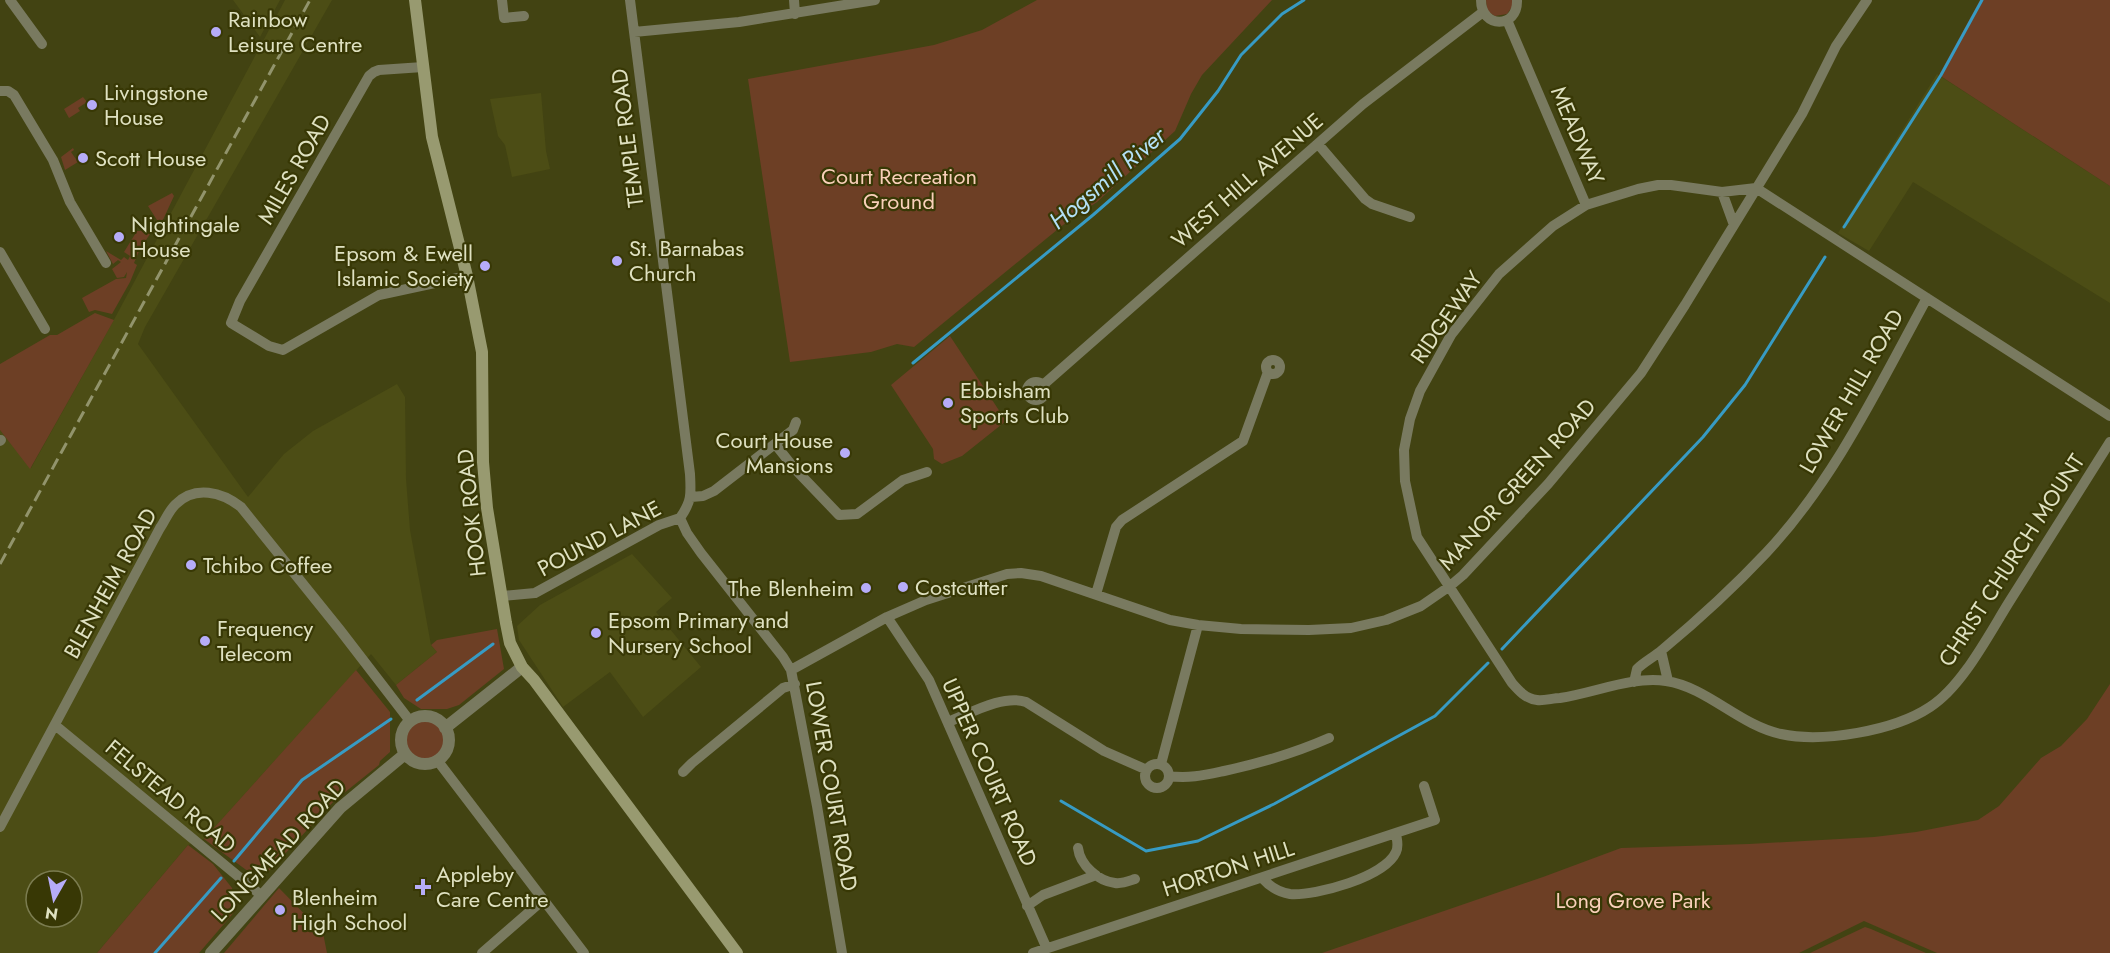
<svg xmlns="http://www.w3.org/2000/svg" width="2110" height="953" font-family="Jost,sans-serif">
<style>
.built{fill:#4c4d15;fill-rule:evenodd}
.green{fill:#6d3f25}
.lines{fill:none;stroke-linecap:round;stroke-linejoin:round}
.stream{stroke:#379bc4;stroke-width:3}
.minor{stroke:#797a60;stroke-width:10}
.tertiary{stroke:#797a60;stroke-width:12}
.secondary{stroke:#989a70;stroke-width:12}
.rail{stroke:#92946c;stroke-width:3;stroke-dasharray:12 6;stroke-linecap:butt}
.poi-dot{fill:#b6acf8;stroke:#383805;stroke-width:2}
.labels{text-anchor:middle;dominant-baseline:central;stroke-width:4.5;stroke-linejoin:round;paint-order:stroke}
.poi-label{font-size:22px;fill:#dfe1c1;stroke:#383805;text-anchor:start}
.street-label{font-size:22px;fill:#dfe1c1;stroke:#383805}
.park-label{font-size:22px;fill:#f9cfb9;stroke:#383805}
.water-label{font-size:24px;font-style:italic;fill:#b3e0f6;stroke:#383805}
</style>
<rect width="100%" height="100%" fill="#424312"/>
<!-- built -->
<path class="built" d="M233,0H280L260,37Z
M285,0H332L145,327L138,344L248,497L284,454L313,431L397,384L405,397L406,479L410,530L431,645L437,652L396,685L371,654L204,839L188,845L97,953H0V430L31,468L116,316ZM36,881H72V917H36Z
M1937,74L2110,186V303L1913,182L1869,251L1838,233Z
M541,93L546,151L550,169L512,177L505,145L498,136L490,99Z
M632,554L672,598L656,612L701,667L643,717L610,672L563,707L519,640L517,626L540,605Z"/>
<!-- green -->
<path class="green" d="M1037,0H1272L1202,75L1191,94L1175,131L1097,202L1063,225L914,347L897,344L871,352L790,362L748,79L934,45L982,30Z
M1486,0H1512V7L1507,14L1495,16L1487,11Z
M1980,0H2110V186L1939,75Z
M83,97L87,102L78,108L80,111L69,118L64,109Z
M73,148L74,150L71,152L78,162L65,170L61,157Z
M172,193L174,196L161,224L152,231L140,249L134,263L137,265L130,282L112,314L95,310L89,312L82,298L116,279L126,278L127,272L124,277L117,278L112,269L121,262L118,260L113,264L106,251L121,260L124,257L128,260L130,256L124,252L137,231H140L157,220L148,206Z
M95,313L114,320L30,469L0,430V364L50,335H57Z
M950,336L1006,421L962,456L942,464L934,459L933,449L891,385Z
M497,629L504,669L459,705L447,709H421L404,698L396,685L437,652L431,645L437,640Z
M356,670L390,712V752L380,761L379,765L334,801L269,871L249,872L204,839Z
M2110,684V953H1937L1864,921L1799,953H1322L1543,877L1621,848L1749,844L1874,837L1916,832L1978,820L1999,806L2041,758L2061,746L2087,719Z
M405 739a20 20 0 1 1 40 0a20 20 0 1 1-40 0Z
M188,845L213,864L232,888L236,910L199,953H97Z
M279,888L323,933L327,953H224Z
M1865,927L1871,929L1926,953H1810Z"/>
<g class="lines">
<!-- stream -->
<path class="stream" d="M1844,227L1941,75L1982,0
M913,363L1093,215L1180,139L1218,91L1241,55L1282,14L1304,0
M1502,649L1703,437L1745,385L1825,257
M417,700L493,644
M1061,801L1146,851L1198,841L1274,804L1435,716L1488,663
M234,861L302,780L391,719
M155,953L221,878"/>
<!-- minor -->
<path class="minor" d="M10,0L42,44
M502,0L504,18L524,16
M630,0L690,474C691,494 692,501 680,518
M794,0L795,14
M1481,0C1481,29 1518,29 1517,0
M1507,20L1586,205
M634,32L739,22L875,0
M423,67L379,70L374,72L369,76L240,301L231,323L269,346L283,350L379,295L467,276
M0,91H8L14,95L53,160L70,202L106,263
M1318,144L1365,199L1372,204L1410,217
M1756,188L1722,192L1671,185H1658L1638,189L1586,205L1553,226L1499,274L1451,335L1420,391L1410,419L1404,450L1405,481L1417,537L1512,683C1519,691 1526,699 1537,700C1544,701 1553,698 1560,698C1595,693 1631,676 1666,681C1707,687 1739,725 1781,734C1822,743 1894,731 1930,707C1963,686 1990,632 2011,599C2044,547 2077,495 2110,442
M1756,188L2110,416
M1722,192L1734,225
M0,252L45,329
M1266 367a7 7 0 1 1 14 0a7 7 0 1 1-14 0Z
M1027 391a9 9 0 1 1 18 0a9 9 0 1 1-18 0Z
M1043,385L1363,104L1483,12
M0,441L1,440
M775,444L794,468L839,515L857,514L903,480L927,472
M691,497L703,496L714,491L793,430L796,422
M680,518L687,533L701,553L783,657L791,670L817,806L842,953
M1096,594L1116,527L1122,520L1243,441L1268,372
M502,596L535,593L659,525L680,518
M887,617L929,680L1047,949
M1661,651L1668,681
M791,670L887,617L926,600L1007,574L1021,573L1041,576L1170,620L1198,625L1241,629L1309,630L1351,628L1386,620L1421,606L1450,586L1463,575L1548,484L1641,373L1685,305L1802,114L1836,46L1867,0
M1634,682L1637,669C1644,662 1654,657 1662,650C1698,620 1734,587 1766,553C1834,481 1880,384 1927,298
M948,722C969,714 1003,694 1026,702L1104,751L1147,770
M55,725L262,896
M437,760L584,953
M1161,764L1198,625
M1145 776a12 12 0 1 1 24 0a12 12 0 1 1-24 0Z
M683,772L692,763L783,688L795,684
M1169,776C1188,779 1205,775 1224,771C1261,763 1295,753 1329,738
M0,827L160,528C165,521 169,510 176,504C195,485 222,492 241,507L340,630L410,721
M1078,848C1080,865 1098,881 1115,883C1122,884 1129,881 1135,879
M1262,878C1270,887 1278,892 1290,894C1316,896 1385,877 1396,852C1399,846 1397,840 1396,834
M1027,906L1043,895L1096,875
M482,953L543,900
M1033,953L1435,820L1424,786"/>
<!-- tertiary -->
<path class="tertiary" d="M401 740a24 24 0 1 1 48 0a24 24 0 1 1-48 0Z
M445,728L522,667
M211,953L340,808L405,754"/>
<!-- secondary -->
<path class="secondary" d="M415,0L432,137L467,276L482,352L483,462L487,508L506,623L510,643L522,667L534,680L737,953"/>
<!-- rail -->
<path class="rail" d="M0,564L310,0"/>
</g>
<!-- markers -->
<g class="poi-dot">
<circle cx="216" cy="32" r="6"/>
<circle cx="92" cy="105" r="6"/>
<circle cx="83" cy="158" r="6"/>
<circle cx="119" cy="237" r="6"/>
<circle cx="617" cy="261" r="6"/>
<circle cx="485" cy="266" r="6"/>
<circle cx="948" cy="403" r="6"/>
<circle cx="845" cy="453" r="6"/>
<circle cx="191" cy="565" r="6"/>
<circle cx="903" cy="587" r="6"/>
<circle cx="866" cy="588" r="6"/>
<circle cx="596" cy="633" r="6"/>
<circle cx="205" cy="641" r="6"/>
<path d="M420 878h6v6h6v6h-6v6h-6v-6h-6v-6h6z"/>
<circle cx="280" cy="910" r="6"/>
</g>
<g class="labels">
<!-- poi labels -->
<g class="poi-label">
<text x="228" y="19">Rainbow<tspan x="228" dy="25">Leisure Centre</tspan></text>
<text x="104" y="92">Livingstone<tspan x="104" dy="25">House</tspan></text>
<text x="95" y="158">Scott House</text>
<text x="131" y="224">Nightingale<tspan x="131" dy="25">House</tspan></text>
<text x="629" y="248">St. Barnabas<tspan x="629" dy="25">Church</tspan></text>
<text x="473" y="253" text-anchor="end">Epsom &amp; Ewell<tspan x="473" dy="25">Islamic Society</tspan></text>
<text x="960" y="390">Ebbisham<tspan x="960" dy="25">Sports Club</tspan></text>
<text x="833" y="440" text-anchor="end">Court House<tspan x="833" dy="25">Mansions</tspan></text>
<text x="203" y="565">Tchibo Coffee</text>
<text x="915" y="587">Costcutter</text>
<text x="854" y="588" text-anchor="end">The Blenheim</text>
<text x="608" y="620">Epsom Primary and<tspan x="608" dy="25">Nursery School</tspan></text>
<text x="217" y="628">Frequency<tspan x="217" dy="25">Telecom</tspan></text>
<text x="436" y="874">Appleby<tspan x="436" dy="25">Care Centre</tspan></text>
<text x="292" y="897">Blenheim<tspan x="292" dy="25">High School</tspan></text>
</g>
<!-- street labels -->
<g class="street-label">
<text transform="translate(1578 135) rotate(67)">MEADWAY</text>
<text transform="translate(627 138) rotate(-97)">TEMPLE ROAD</text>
<text transform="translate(294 169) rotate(-60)">MILES ROAD</text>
<text transform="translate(1247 180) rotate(-41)">WEST HILL AVENUE</text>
<text transform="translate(1446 317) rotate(-55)">RIDGEWAY</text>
<text transform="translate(1851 391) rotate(-60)">LOWER HILL ROAD</text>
<text transform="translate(1517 484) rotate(-48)">MANOR GREEN ROAD</text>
<text transform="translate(471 513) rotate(-96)">HOOK ROAD</text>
<text transform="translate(599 538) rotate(-28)">POUND LANE</text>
<text transform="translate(2011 560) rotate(-57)">CHRIST CHURCH MOUNT</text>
<text transform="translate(110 583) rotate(-61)">BLENHEIM ROAD</text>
<text transform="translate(990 772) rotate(66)">UPPER COURT ROAD</text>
<text transform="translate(832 786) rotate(80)">LOWER COURT ROAD</text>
<text transform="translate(171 796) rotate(40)">FELSTEAD ROAD</text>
<text transform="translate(278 850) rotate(-47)">LONGMEAD ROAD</text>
<text transform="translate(1228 868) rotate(-18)">HORTON HILL</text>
</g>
<!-- park labels -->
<g class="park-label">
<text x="899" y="176">Court Recreation<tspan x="899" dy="25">Ground</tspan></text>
<text x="1633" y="900">Long Grove Park</text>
</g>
<!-- water labels -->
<g class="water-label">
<text transform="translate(1107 178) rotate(-40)">Hogsmill River</text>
</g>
</g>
<!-- north arrow -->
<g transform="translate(54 899) rotate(189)"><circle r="28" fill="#383805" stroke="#7b7c50" stroke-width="1.5"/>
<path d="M0-4.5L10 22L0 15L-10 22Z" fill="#b6acf8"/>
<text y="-9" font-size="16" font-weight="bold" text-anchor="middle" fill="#dfe1c1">N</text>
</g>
</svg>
